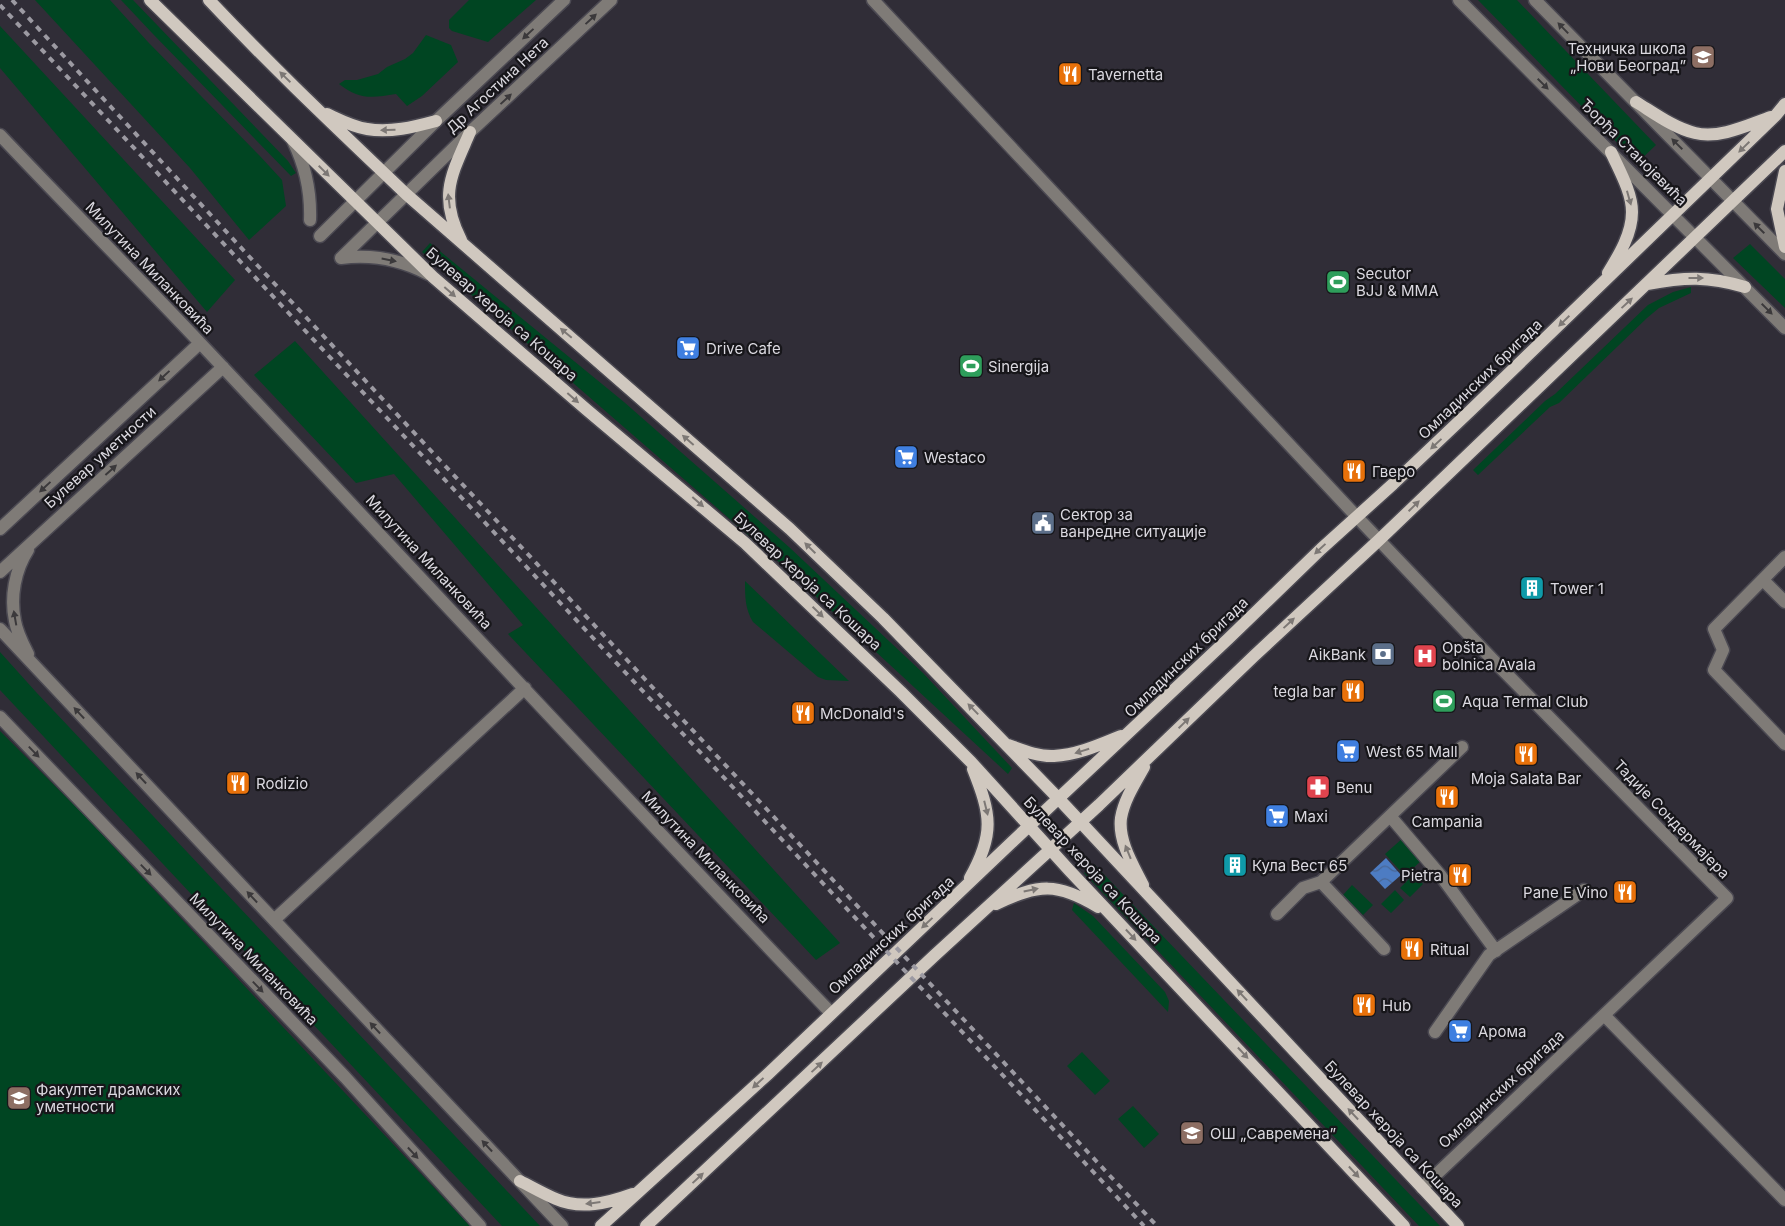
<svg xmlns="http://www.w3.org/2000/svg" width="1785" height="1226" font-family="Inter,sans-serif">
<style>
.green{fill:#004522}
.water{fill:url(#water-waves)}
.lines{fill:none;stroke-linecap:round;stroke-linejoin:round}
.minor-casing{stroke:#4b4952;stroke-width:15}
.major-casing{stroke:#4b4952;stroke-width:15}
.minor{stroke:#7f7b77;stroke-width:12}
.major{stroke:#d0c8bf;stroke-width:12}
.rail{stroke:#9c9aa2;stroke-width:4;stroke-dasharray:6 6;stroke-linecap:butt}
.oneway{fill:#3b393b}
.oneway2{fill:#7d7875}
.labels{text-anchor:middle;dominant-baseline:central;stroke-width:4.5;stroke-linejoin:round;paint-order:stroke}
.poi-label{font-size:15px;fill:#dbd9e0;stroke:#17161a;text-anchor:start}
.street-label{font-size:15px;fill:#dbd9e0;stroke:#17161a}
</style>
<defs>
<pattern id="water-waves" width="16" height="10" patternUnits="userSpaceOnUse" patternTransform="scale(1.25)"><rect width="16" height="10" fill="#4d7cc3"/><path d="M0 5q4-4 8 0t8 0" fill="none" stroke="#496796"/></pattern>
</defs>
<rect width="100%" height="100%" fill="#302d37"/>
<!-- green -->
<path class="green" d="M35,0H110L148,42L259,155L282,180L286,206L249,240L190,168Z
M121,0H133L288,161L296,173L291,176L153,34Z
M469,0H536L488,42L452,31L449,28V20Z
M1478,0H1517L1656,145L1637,163Z
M0,26L235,280L207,312L0,68Z
M426,35L451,45L458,62L422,96L407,106L396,94C372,98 359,100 339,84L345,80H357L378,74L387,67L405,59L413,53Z
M430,243L624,402L789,547L923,673L1012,768L1008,774L769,553L422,252Z
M1750,244L1785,279V308L1733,258Z
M1691,287V293L1659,308L1647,318L1559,403L1550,407L1478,475L1473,470L1545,401L1555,394L1648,305L1673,292Z
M295,341L840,943L816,960L508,634L523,625L394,474L356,483L254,375Z
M745,581L849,681L826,680L818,677L753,622C745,609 745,597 745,581Z
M0,652L36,692L540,1226H502L0,690Z
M0,731L80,811L470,1226H0Z
M1404,837L1424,858L1405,876L1385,854Z
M1094,864L1440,1226H1419L1084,873Z
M1414,874L1423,884L1410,897L1400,888Z
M1352,885L1373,905L1363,915L1343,895Z
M1395,890L1404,900L1391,913L1381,904Z
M1074,903L1093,916L1165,992L1169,1001L1168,1012L1072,910Z
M1082,1052L1110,1081L1095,1095L1067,1066Z
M1133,1106L1159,1134L1144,1148L1118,1119Z"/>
<!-- water -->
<path class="water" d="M1386,858L1401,875L1385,889L1370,873Z"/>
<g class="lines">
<defs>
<path id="minor" d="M873,0L1357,517L1493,660L1727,898L1422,1188
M1459,0L1785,328
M1535,0L1785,254
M0,135C67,206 136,275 202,345C412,568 620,793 831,1013
M293,141C306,167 311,191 310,220
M320,236L436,121L564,0
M341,258L470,132L611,0
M341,258C372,254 400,259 428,274
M0,529L200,343
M1785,557L1714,629L1723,650L1714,670L1785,744
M0,572L223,367
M1763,580L1785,602
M0,629L562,1226
M28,654C23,644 17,633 15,621C10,597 15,570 28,550
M0,717L345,1077L480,1226
M1390,816L1441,876L1496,951
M1321,882L1384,949
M1277,914L1303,888L1321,882L1462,747
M274,920L525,688
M1604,1015L1785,1200
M1435,1032L1489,955L1584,890"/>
<path id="major" d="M150,0L433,277L587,410L745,543L901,692L971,762L1069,870L1404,1226
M209,0C272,67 339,130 406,194L790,529L883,618L1058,798L1458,1226
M1636,102C1654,113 1674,128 1695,133C1720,139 1748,125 1771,117
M327,114C340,120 353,127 367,129C390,133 414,127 436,121
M1785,171L1777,209L1785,247
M461,240C438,195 452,174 470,132
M1608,273C1619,255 1632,234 1632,212C1632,192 1619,170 1611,152
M1647,284C1685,277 1708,276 1745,287
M1008,745C1022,750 1039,757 1054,756C1077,755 1099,745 1121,736
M970,878C995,834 991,814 973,769
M1143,885C1133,865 1118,841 1121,818C1124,800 1135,783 1144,767
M996,904C1039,884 1057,882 1098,907
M520,1181C532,1187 544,1194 556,1199C581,1210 608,1203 633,1194
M601,1226L768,1074L1011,843L1228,639L1321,549L1393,484L1471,410L1776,115L1785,104
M646,1226L935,955L1099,805L1254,656L1379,540L1785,151"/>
</defs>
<!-- minor casing -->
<use href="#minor" class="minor-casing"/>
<!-- major casing -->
<use href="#major" class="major-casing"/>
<!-- minor -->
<use href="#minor" class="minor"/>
<!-- major -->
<use href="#major" class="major"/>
<!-- rail -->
<path class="rail" d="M12,0L258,266L1157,1226
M0,5L1144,1226"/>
</g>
<!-- one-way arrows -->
<defs><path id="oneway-solid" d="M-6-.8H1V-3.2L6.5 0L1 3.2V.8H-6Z" transform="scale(1.25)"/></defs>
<g class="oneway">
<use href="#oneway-solid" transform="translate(591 19) rotate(-43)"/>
<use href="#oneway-solid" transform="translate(1563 28) rotate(-134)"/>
<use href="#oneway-solid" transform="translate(528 34) rotate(137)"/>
<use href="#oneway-solid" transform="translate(1543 84) rotate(45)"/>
<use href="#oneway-solid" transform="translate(506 99) rotate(-43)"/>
<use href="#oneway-solid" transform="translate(1677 144) rotate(-135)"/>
<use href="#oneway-solid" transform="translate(1759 228) rotate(-135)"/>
<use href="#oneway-solid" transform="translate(389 260) rotate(11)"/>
<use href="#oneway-solid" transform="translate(1767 309) rotate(45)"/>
<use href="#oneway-solid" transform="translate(164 376) rotate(137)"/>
<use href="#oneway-solid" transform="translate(111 470) rotate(-42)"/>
<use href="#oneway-solid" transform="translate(45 487) rotate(137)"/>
<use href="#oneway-solid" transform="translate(15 618) rotate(-100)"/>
<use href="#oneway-solid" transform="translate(79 713) rotate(-133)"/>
<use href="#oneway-solid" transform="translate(34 752) rotate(46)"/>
<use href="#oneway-solid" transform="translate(141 778) rotate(-133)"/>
<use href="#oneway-solid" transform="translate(146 870) rotate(46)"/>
<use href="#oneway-solid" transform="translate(252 897) rotate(-133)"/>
<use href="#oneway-solid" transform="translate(258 987) rotate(46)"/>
<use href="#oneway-solid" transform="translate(375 1028) rotate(-133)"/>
<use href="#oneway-solid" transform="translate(487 1146) rotate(-133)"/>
<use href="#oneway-solid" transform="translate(413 1153) rotate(47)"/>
</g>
<g class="oneway2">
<use href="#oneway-solid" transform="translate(285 77) rotate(-136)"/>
<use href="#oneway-solid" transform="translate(388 130) rotate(178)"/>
<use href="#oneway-solid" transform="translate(1744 147) rotate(136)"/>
<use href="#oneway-solid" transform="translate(324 171) rotate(45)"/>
<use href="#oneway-solid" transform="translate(1629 198) rotate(74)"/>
<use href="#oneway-solid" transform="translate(449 201) rotate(-97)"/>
<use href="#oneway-solid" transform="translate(1696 278)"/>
<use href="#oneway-solid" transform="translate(450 292) rotate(41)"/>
<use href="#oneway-solid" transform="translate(1627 303) rotate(-43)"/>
<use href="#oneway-solid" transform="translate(1564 321) rotate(136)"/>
<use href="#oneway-solid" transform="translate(566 333) rotate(-140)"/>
<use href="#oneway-solid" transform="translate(573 398) rotate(41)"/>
<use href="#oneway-solid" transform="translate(688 440) rotate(-139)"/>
<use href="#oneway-solid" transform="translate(1436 444) rotate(137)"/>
<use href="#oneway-solid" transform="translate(698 502) rotate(41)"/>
<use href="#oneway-solid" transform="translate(1414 506) rotate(-44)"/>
<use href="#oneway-solid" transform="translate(810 548) rotate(-136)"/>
<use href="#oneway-solid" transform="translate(1320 549) rotate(137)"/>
<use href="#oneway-solid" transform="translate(818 612) rotate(44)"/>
<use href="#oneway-solid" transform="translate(1289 623) rotate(-43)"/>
<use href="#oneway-solid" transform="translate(973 709) rotate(-134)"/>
<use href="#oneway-solid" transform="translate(1184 723) rotate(-44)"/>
<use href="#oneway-solid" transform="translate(1082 751) rotate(163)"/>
<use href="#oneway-solid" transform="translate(986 808) rotate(76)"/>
<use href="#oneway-solid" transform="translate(1128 852) rotate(-112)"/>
<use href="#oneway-solid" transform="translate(1031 890) rotate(-12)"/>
<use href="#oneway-solid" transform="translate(927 923) rotate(137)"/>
<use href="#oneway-solid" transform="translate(1131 935) rotate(47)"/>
<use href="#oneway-solid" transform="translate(1242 995) rotate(-133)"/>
<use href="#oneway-solid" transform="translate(1243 1053) rotate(47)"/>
<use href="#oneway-solid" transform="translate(817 1067) rotate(-43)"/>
<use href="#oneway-solid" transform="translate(758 1083) rotate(137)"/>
<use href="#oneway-solid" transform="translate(1353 1114) rotate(-133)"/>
<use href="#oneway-solid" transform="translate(1354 1172) rotate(47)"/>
<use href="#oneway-solid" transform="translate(698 1178) rotate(-43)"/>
<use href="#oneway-solid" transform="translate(593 1203) rotate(173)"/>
</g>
<!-- icons -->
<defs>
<symbol id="school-square" viewBox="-11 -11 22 22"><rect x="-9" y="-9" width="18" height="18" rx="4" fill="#8d6e63" stroke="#17161a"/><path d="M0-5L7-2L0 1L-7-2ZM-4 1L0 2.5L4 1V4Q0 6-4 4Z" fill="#fff"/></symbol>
<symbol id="restaurant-square" viewBox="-11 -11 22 22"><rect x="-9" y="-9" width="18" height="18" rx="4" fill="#e8710a" stroke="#17161a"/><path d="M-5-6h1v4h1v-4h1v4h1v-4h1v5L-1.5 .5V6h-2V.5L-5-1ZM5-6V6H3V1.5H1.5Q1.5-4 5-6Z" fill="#fff"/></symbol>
<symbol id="stadium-square" viewBox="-11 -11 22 22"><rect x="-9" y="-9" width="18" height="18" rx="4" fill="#2e9e5b" stroke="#17161a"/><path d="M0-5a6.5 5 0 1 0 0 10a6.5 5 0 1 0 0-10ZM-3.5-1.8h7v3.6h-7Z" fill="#fff"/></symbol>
<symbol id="supermarket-square" viewBox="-11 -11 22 22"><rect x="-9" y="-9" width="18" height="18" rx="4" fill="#3f7fe0" stroke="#17161a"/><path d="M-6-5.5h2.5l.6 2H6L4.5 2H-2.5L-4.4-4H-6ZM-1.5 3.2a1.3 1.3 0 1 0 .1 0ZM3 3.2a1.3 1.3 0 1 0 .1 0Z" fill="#fff"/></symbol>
<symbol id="civic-square" viewBox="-11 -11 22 22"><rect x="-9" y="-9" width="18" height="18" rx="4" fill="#5c6f8a" stroke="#17161a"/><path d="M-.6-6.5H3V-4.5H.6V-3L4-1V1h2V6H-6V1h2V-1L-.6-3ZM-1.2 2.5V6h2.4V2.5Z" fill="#fff"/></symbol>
<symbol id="building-square" viewBox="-11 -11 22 22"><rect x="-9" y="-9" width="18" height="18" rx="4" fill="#0f9aa8" stroke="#17161a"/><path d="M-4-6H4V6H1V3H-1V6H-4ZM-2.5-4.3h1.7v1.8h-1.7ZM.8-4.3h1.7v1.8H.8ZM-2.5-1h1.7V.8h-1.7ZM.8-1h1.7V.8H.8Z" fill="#fff"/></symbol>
<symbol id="bank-square" viewBox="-11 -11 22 22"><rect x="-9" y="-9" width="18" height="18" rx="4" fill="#5c6f8a" stroke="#17161a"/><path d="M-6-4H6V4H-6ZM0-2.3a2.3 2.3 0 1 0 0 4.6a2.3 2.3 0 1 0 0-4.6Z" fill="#fff"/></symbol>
<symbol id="hospital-square" viewBox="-11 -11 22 22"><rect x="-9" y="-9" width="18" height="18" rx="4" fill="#e0444e" stroke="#17161a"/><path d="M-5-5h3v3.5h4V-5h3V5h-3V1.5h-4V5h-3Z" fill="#fff"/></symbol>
<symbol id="pharmacy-square" viewBox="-11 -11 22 22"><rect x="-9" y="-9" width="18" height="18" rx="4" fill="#e0444e" stroke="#17161a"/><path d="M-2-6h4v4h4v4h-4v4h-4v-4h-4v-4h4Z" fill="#fff"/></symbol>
<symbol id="university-square" viewBox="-11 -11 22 22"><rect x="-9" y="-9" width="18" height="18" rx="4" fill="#8d6e63" stroke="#17161a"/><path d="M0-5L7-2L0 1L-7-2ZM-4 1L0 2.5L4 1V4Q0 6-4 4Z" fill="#fff"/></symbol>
</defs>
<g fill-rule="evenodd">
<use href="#school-square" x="1689" y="43" width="28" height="28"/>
<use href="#restaurant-square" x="1056" y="60" width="28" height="28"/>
<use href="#stadium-square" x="1324" y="268" width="28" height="28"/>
<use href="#supermarket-square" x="674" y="334" width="28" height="28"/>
<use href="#stadium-square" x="957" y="352" width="28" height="28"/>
<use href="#supermarket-square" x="892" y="443" width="28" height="28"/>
<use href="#restaurant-square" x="1340" y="457" width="28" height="28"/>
<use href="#civic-square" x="1029" y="509" width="28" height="28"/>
<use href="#building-square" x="1518" y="574" width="28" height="28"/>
<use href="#bank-square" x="1369" y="640" width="28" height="28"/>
<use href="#hospital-square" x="1411" y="642" width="28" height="28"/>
<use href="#restaurant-square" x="1339" y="677" width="28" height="28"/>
<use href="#stadium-square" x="1430" y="687" width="28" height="28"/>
<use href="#restaurant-square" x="789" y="699" width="28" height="28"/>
<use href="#supermarket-square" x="1334" y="737" width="28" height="28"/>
<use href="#restaurant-square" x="1512" y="740" width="28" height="28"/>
<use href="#restaurant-square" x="224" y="769" width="28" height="28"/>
<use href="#pharmacy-square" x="1304" y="773" width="28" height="28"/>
<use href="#restaurant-square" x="1433" y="783" width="28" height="28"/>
<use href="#supermarket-square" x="1263" y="802" width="28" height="28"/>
<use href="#building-square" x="1221" y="851" width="28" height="28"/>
<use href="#restaurant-square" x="1446" y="861" width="28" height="28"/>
<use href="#restaurant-square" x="1611" y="878" width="28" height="28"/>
<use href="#restaurant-square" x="1398" y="935" width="28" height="28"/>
<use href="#restaurant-square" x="1350" y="991" width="28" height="28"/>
<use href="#supermarket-square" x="1446" y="1017" width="28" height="28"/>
<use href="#university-square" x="5" y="1084" width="28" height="28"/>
<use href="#school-square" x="1178" y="1119" width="28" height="28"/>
</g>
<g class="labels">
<!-- poi labels -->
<g class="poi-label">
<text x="1686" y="48" text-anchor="end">Техничка школа<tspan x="1686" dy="17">„Нови Београд”</tspan></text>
<text x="1088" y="74">Tavernetta</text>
<text x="1356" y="273">Secutor<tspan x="1356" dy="17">BJJ &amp; MMA</tspan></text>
<text x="706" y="348">Drive Cafe</text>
<text x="988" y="366">Sinergija</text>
<text x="924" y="457">Westaco</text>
<text x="1372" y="471">Гверо</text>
<text x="1060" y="514">Сектор за<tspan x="1060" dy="17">ванредне ситуације</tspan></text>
<text x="1550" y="588">Tower 1</text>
<text x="1442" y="647">Opšta<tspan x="1442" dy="17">bolnica Avala</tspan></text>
<text x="1366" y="654" text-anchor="end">AikBank</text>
<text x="1336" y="691" text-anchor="end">tegla bar</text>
<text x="1462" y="701">Aqua Termal Club</text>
<text x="820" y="713">McDonald's</text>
<text x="1366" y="751">West 65 Mall</text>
<text x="1526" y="778" text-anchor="middle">Moja Salata Bar</text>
<text x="256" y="783">Rodizio</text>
<text x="1336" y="787">Benu</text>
<text x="1294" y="816">Maxi</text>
<text x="1447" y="821" text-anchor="middle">Campania</text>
<text x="1252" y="865">Кула Вест 65</text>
<text x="1442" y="875" text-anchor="end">Pietra</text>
<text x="1608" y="892" text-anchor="end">Pane E Vino</text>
<text x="1430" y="949">Ritual</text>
<text x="1382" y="1005">Hub</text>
<text x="1478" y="1031">Арома</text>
<text x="36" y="1089">Факултет драмских<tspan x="36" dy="17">уметности</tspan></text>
<text x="1210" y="1133">ОШ „Савремена”</text>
</g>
<!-- street labels -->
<g class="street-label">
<text transform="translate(497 85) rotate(-43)">Др Агостина Нета</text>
<text transform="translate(1634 152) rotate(45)">Ђорђа Станојевића</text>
<text transform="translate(150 268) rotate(46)">Милутина Миланковића</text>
<text transform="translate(502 314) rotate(41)">Булевар хероја са Кошара</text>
<text transform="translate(1480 379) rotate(-44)">Омладинских бригада</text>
<text transform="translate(100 457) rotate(-42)">Булевар уметности</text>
<text transform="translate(429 562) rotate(47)">Милутина Миланковића</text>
<text transform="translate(808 581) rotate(43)">Булевар хероја са Кошара</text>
<text transform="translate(1186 657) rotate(-44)">Омладинских бригада</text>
<text transform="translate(1672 819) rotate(46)">Тадије Сондермајера</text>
<text transform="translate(706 857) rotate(46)">Милутина Миланковића</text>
<text transform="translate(1093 870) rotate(47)">Булевар хероја са Кошара</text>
<text transform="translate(891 935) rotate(-43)">Омладинских бригада</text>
<text transform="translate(254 959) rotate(46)">Милутина Миланковића</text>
<text transform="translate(1501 1089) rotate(-43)">Омладинских бригада</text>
<text transform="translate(1394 1134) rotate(47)">Булевар хероја са Кошара</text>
</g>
</g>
</svg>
